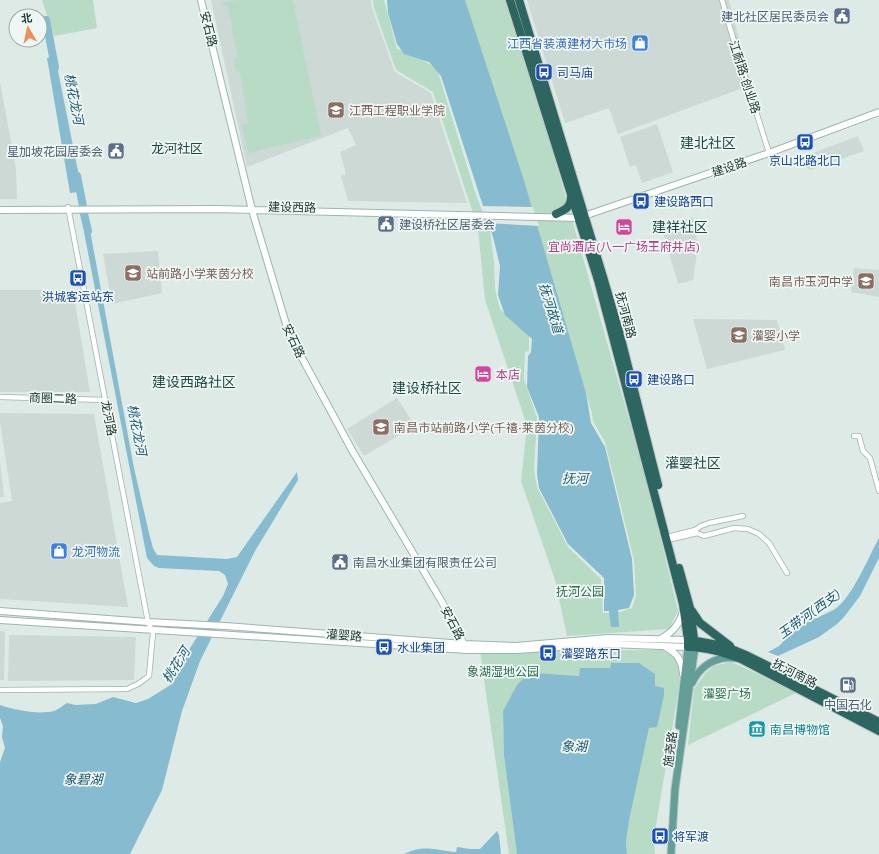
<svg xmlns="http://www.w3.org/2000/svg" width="879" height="854" font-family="'IBM Plex Sans','Noto Sans SC',sans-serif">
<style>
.built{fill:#cdd9d5}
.green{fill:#b7dbc5}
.water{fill:#87bbcf}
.pier{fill:#deeae6}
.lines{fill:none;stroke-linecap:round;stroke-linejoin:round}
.river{stroke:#87bbcf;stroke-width:8}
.street-casing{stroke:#a1b1ad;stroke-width:6}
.secondary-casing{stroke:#9eb5b0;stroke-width:8}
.primary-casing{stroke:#bcc4c2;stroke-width:9}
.highway-casing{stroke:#bcc4c2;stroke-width:10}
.street{stroke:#fff;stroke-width:4.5}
.secondary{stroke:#fff;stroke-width:6}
.primary{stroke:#649f97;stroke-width:7}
.highway{stroke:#2d6560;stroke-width:8}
.labels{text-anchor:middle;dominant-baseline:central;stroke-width:3.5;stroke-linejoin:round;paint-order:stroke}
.service-label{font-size:12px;fill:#4e5e75;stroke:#eff7f4;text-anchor:end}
.street-label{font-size:12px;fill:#203935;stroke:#eff7f4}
.shop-label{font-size:12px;fill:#366cbe;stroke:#eff7f4;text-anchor:end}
.transit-label{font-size:12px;fill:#164399;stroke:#eff7f4;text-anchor:start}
.education-label{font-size:12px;fill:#785e54;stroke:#eff7f4;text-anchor:start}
.hotel-label{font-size:12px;fill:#b23c85;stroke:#eff7f4}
.park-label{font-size:12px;fill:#2b6f4e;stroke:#eff7f4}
.culture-label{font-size:12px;fill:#0d838f;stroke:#eff7f4;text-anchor:start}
.water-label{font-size:13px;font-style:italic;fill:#1c5a73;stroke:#eff7f4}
.neighbourhood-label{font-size:13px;fill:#1d4a45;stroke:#eff7f4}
.quarter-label{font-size:14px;fill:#1d4a45;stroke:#eff7f4}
</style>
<rect width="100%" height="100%" fill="#deeae6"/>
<!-- built -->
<path class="built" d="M211,0H371L372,8L395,72L431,93L467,203L348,201L341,176L346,174L340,152L356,145L348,128L247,167Z
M527,0H729L751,85L618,134L609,108L565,123Z
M0,82L16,169L17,199H0Z
M657,124L673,172L642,183L636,165L630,167L620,137Z
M858,136L864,151L810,170L797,159Z
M693,217L698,246L693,280L678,284L662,229Z
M158,251L162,293L112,304L103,254Z
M854,268L879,270V297L851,292Z
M0,290H73L90,392H0Z
M693,319L777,320L785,350L707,369Z
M397,398L415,426L364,456L347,429Z
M0,413L94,414L128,607L0,599V503L12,501L0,422Z
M0,460L4,497H0Z
M0,631L5,632L4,680H0Z
M9,635L136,637L134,680L8,681Z"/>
<!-- green -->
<path class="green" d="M42,0H93L97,28L54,36Z
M238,0H293L321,136L248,153L242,125L248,123L240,73L235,70L234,59L238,58L228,7L221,3Z
M373,0H384L397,49L414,54L437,69L476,195L490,230L494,263L495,289L500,309L529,334V351L525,352L524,379L537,418L534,470L537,487L568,547L601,579L603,613L620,612L632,608L636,596L634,560L605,442L593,421L592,413L464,0H505L552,149L648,486L678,611L669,629L567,636L555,580L521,481L527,426L485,300L478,228L433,92L396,70L374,8Z
M663,650C678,658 679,666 680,682L656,825L654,842L655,854H627L626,842L629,821L649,727H657L655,686L621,664L611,663L610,668H581L579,676L537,673L503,711L504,756L517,854H509L480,651Z
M731,662L798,692L688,745L694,689L705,674L713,666Z"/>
<!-- water -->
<path class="water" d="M387,0H465L523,177L586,393L591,423L605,447L632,559L634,595L629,608L618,610L619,627H611L609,611H604V578L568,544L539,488L537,474L539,417L527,387L528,356L531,352L532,339L505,315L498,295L500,266L493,237L441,76L429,62L404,54L397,44L388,13Z
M55,56L80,181L78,192L70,193L47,58Z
M87,214L134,468L149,533L153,548L157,555L227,559L237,557L297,472L298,480L255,551L200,661L182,711L162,790L130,854H0V762L5,748L2,737L3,726L0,718V705C15,710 38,715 54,711C58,710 63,705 67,703L75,705L96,704L113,697L136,703L148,699L172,684L187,653L223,596L228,584L225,575L219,571L159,568L154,566L147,558L84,232Z
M879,538V558L860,596L844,617L837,624L819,637L778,656L768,652C772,650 776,648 779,646C786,640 789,633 797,628C809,620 823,616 835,609C852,598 869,556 879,538Z
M611,663H639L655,674V686L664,688V695L657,727L649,728L629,821L626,842L627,854H517L504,756L503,711L517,685L525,677L537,673L579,676L580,668H610Z
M497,831L499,835L501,854H404C423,844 436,850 456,852L457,847L470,849H480Z"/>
<!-- pier -->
<path class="pier" d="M481,206L533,207L539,226L486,223Z"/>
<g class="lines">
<!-- river -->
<path class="river" d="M46,20L55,67
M77,176L83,206
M84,214L88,231"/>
<defs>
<path id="street" d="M722,0L730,28L769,153
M0,397L106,400
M854,436H859L863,451L870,458L879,491
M671,536L695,530L701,526L709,523L743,516
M672,539L697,533L704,536L734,528L748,529L759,534L769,543L787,573
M0,690L127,689L138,684L149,676L153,633L148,622L68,207"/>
<path id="secondary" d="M201,0L252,210L289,334L353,452L442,602L467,650
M0,210L217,209L578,218L769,153L879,112
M0,611L148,622L225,626L464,644L516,646L608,638L688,640
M0,620L467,650H516L608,644L688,647
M662,638C673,632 680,624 683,611
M665,647C677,653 682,660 683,674"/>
<path id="primary" d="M692,683C700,666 715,656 735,658
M679,726L688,647
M671,854L675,789L695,647"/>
<path id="highway" d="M510,0L598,280L669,550L683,604L688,640V647C707,647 724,653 741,659L879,731
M519,0L603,277L620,335L658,485
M556,214C565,210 571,207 571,197
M679,568L690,608L695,647
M692,611L700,623L730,646
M690,640L724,646L748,656L879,722"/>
</defs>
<!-- street casing -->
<use href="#street" class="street-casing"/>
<!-- secondary casing -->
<use href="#secondary" class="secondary-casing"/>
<!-- primary casing -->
<use href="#primary" class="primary-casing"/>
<!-- highway casing -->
<use href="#highway" class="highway-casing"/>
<!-- street -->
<use href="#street" class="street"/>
<!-- secondary -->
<use href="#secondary" class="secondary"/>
<!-- primary -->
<use href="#primary" class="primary"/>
<!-- highway -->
<use href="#highway" class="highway"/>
</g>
<!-- icons -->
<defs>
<symbol id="civic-square" viewBox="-11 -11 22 22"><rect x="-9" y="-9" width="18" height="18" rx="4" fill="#5c6f8a" stroke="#eff7f4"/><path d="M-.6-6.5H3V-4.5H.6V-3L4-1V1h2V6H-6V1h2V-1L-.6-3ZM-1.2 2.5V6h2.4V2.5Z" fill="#fff"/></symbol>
<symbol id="shop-square" viewBox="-11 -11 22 22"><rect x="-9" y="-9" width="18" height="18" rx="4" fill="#3f7fe0" stroke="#eff7f4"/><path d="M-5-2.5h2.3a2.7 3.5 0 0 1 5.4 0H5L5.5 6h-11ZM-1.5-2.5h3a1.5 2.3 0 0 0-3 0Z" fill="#fff"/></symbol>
<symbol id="bus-square" viewBox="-11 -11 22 22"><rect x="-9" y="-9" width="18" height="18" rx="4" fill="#1a4fb4" stroke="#eff7f4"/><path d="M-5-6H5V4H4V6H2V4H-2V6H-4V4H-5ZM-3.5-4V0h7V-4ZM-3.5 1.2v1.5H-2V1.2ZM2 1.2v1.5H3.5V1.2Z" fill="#fff"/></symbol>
<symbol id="university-square" viewBox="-11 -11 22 22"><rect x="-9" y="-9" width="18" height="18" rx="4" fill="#8d6e63" stroke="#eff7f4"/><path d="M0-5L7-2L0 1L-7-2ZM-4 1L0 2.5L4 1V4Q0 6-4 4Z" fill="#fff"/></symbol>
<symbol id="hotel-square" viewBox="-11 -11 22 22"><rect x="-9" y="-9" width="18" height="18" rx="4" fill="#d1479c" stroke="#eff7f4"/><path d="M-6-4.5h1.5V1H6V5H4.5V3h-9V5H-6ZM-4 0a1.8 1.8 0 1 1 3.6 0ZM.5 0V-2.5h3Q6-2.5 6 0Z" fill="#fff"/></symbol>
<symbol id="school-square" viewBox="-11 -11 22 22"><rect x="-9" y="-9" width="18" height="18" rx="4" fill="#8d6e63" stroke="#eff7f4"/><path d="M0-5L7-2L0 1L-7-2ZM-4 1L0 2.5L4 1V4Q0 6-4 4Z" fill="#fff"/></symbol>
<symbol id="fuel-square" viewBox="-11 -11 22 22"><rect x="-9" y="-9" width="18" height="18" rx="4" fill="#5c6f8a" stroke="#eff7f4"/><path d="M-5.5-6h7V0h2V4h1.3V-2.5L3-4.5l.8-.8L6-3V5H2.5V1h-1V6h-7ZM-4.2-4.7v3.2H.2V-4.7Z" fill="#fff"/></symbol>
<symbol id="museum-square" viewBox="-11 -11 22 22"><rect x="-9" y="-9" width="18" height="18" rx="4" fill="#0f9aa8" stroke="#eff7f4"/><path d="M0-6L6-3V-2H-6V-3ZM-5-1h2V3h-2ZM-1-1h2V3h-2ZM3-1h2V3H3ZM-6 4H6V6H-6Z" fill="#fff"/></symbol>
</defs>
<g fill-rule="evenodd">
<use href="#civic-square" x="832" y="6" width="20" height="20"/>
<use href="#shop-square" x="630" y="33" width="20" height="20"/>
<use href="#bus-square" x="534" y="62" width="20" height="20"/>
<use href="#university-square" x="326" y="100" width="20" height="20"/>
<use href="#bus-square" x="795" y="132" width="20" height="20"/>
<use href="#civic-square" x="106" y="141" width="20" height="20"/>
<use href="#bus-square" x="631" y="191" width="20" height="20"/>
<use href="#civic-square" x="376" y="214" width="20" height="20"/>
<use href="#hotel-square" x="614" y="217" width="20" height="20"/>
<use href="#school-square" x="123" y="263" width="20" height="20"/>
<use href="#bus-square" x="68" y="268" width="20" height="20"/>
<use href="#school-square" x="856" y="271" width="20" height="20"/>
<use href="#school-square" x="729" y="325" width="20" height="20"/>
<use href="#hotel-square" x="473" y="364" width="20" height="20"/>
<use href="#bus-square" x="624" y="369" width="20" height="20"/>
<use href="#school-square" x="371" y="417" width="20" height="20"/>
<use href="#shop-square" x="49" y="541" width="20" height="20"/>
<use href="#civic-square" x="330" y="552" width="20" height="20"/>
<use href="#bus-square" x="374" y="637" width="20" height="20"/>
<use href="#bus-square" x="538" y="643" width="20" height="20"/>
<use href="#fuel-square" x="838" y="675" width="20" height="20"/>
<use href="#museum-square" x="747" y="719" width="20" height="20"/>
<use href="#bus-square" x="650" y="826" width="20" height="20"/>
</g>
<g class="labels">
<!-- service labels -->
<g class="service-label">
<text x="829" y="16">建北社区居民委员会</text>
<text x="103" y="151">星加坡花园居委会</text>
<text x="399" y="224" text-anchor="start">建设桥社区居委会</text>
<text x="353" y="562" text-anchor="start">南昌水业集团有限责任公司</text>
<text x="848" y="704" text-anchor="middle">中国石化</text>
</g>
<!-- street labels -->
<g class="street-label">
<text transform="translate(209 29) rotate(76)">安石路</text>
<text transform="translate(745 77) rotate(72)">江耐路·创业路</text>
<text transform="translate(729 167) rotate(-19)">建设路</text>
<text transform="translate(292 207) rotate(1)">建设西路</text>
<text transform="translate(626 315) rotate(75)">抚河南路</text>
<text transform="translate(294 341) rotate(65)">安石路</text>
<text transform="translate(53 398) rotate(2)">商圈二路</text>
<text transform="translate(109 418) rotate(79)">龙河路</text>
<text transform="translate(453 623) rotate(62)">安石路</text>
<text transform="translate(344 635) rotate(4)">灌婴路</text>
<text transform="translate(795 673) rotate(27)">抚河南路</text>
<text transform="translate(670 749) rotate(-82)">施尧路</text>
</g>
<!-- shop labels -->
<g class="shop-label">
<text x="627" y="43">江西省装潢建材大市场</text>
<text x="72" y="551" text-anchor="start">龙河物流</text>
</g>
<!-- transit labels -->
<g class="transit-label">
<text x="557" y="72">司马庙</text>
<text x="805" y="160" text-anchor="middle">京山北路北口</text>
<text x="654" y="201">建设路西口</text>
<text x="78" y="296" text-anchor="middle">洪城客运站东</text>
<text x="647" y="379">建设路口</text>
<text x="397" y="647">水业集团</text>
<text x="561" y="653">灌婴路东口</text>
<text x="673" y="836">将军渡</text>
</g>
<!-- education labels -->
<g class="education-label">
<text x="349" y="110">江西工程职业学院</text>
<text x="146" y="273">站前路小学莱茵分校</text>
<text x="853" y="281" text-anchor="end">南昌市玉河中学</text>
<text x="752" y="335">灌婴小学</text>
<text x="394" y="427">南昌市站前路小学(千禧·莱茵分校)</text>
</g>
<!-- hotel labels -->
<g class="hotel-label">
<text x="624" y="246">宜尚酒店(八一广场王府井店)</text>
<text x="496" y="374" text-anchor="start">本店</text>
</g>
<!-- park labels -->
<g class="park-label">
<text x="580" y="591">抚河公园</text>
<text x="503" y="671">象湖湿地公园</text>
<text x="727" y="693">灌婴广场</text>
</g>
<!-- culture labels -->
<g class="culture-label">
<text x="770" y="729">南昌博物馆</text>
</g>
<!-- water labels -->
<g class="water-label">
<text transform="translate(74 99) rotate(79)">桃花龙河</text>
<text transform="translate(551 308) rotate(73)">抚河故道</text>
<text transform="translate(137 430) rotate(79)">桃花龙河</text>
<text x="575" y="478">抚河</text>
<text transform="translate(809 614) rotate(-36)">玉带河(西支)</text>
<text transform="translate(176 665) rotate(-57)">桃花河</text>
<text x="574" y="746">象湖</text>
<text x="83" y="779">象碧湖</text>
</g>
<!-- neighbourhood labels -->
<g class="neighbourhood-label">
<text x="177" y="148">龙河社区</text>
</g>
<!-- quarter labels -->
<g class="quarter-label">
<text x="708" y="143">建北社区</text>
<text x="680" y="227">建祥社区</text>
<text x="194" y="382">建设西路社区</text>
<text x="427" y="388">建设桥社区</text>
<text x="693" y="463">灌婴社区</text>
</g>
</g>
<!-- north arrow -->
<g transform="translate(28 28) rotate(351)"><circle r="19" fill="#eff7f4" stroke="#9caba8"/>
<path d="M0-3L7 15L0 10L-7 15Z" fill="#ef8f57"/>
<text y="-6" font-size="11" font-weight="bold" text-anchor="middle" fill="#203935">北</text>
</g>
</svg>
